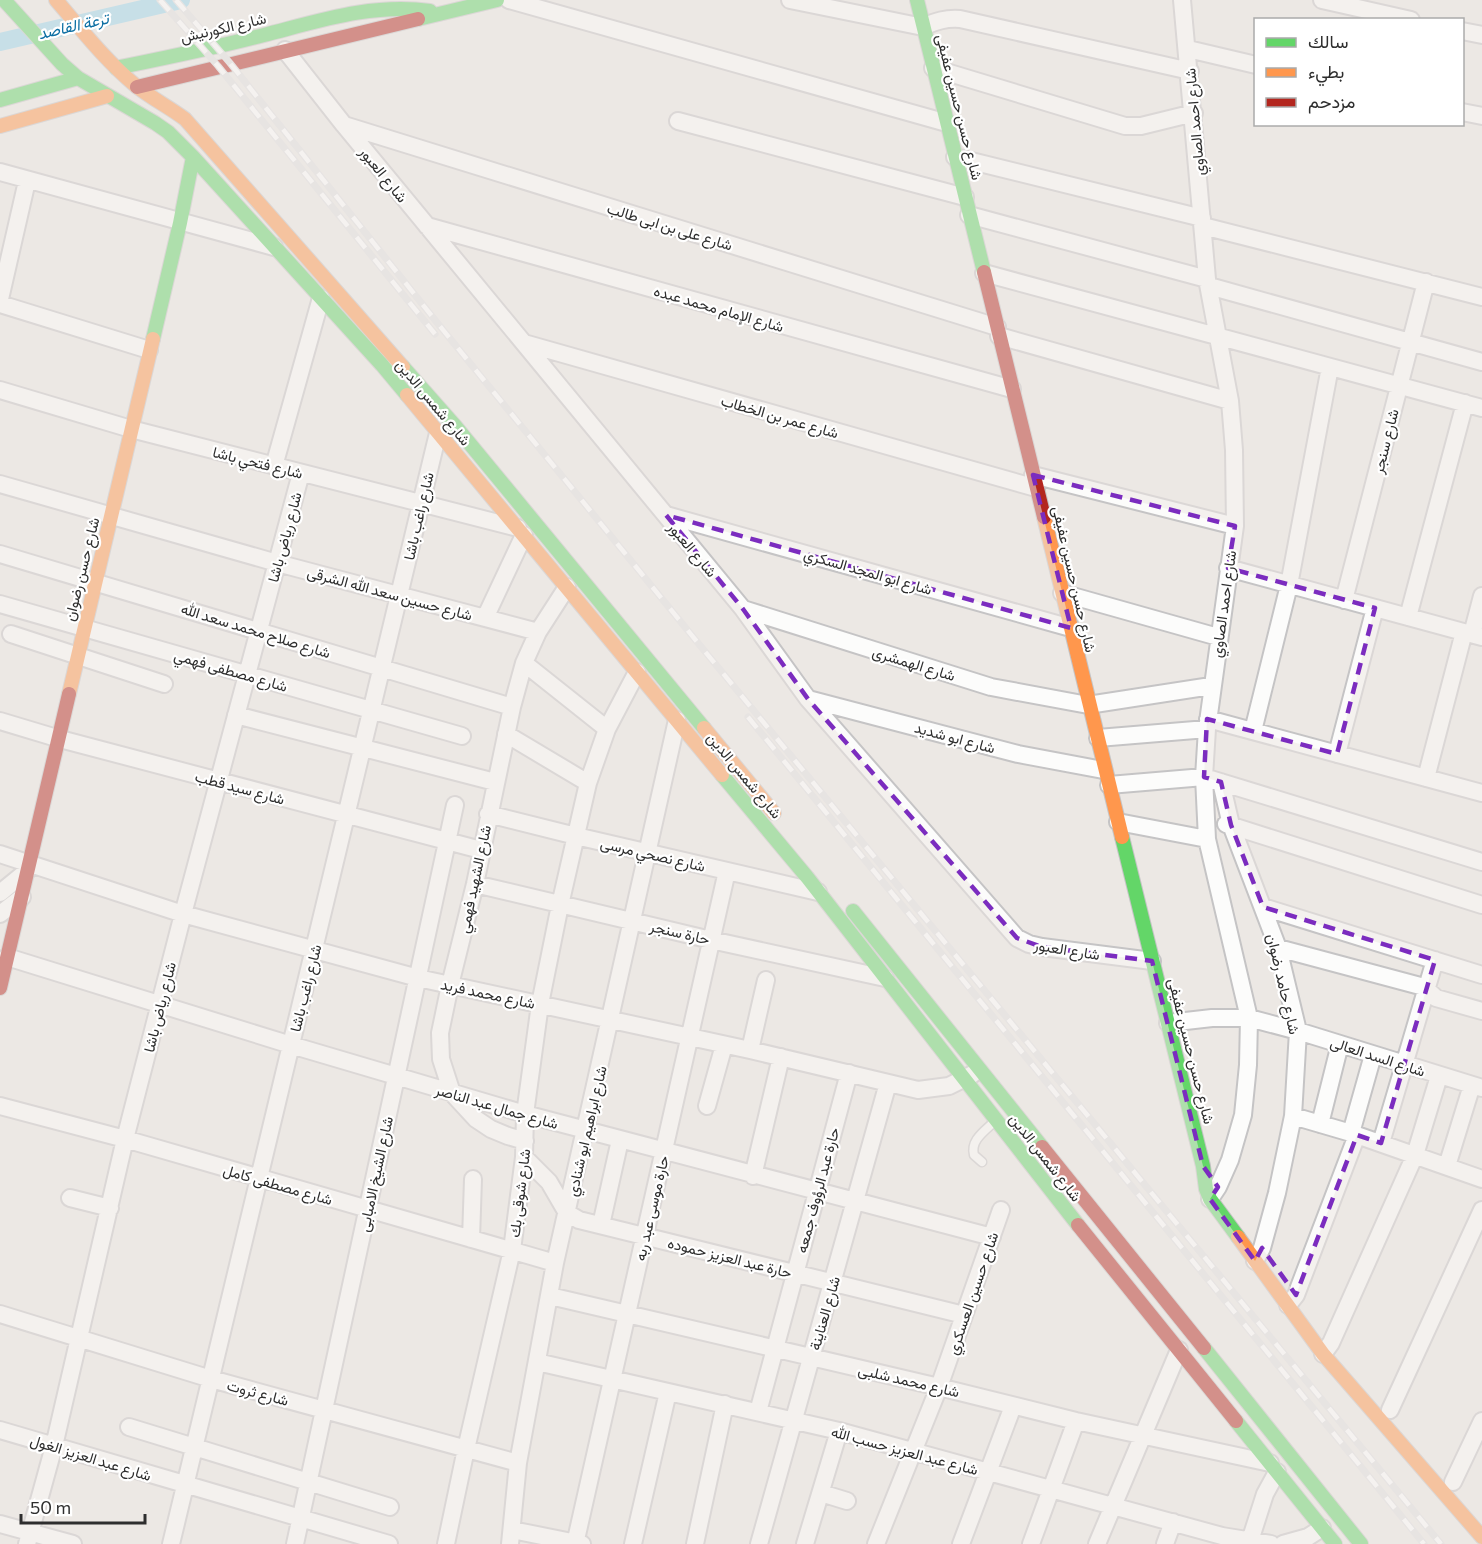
<svg xmlns="http://www.w3.org/2000/svg" width="1482" height="1544" font-family="Commissioner,Vazirmatn,sans-serif">
<style>
.lines{fill:none;stroke-linecap:round;stroke-linejoin:round}
.canal{stroke:#99d6ec;stroke-width:18}
.lane-casing{stroke:#c5c4c5;stroke-width:11}
.street-casing{stroke:#c5c4c5;stroke-width:20}
.fast-casing{stroke:#c5c4c5;stroke-width:16}
.slow-casing{stroke:#c5c4c5;stroke-width:16}
.jam-casing{stroke:#c5c4c5;stroke-width:16}
.lane{stroke:#fcfcfb;stroke-width:8}
.street{stroke:#fcfcfb;stroke-width:16}
.fast{stroke:#63d668;stroke-width:14}
.slow{stroke:#ff974d;stroke-width:14}
.jam{stroke:#b3261e;stroke-width:14}
.rail-casing{stroke:#dfdfe1;stroke-width:7}
.rail{stroke:#fff;stroke-width:4.5;stroke-dasharray:14;stroke-linecap:butt}
.marked{fill:none;stroke:#7b2cbf;stroke-width:4.5;stroke-dasharray:12 8;stroke-linejoin:round}
.labels{text-anchor:middle;dominant-baseline:central;stroke-width:4.5;stroke-linejoin:round;paint-order:stroke}
.street-label{font-size:15px;fill:#2e2e2e;stroke:#fff}
.water-label{font-size:16px;font-style:italic;fill:#0d6fa3;stroke:#fff}
</style>
<rect width="100%" height="100%" fill="#ece8e4"/>
<g class="lines">
<!-- canal -->
<path class="canal" d="M0,42L181,0"/>
<defs>
<path id="lane" d="M982,1162L974,1155C970,1140 985,1131 995,1121"/>
<path id="street" d="M509,0L947,123
M790,0L923,27C936,21 946,18 960,19L1190,71
M1182,0L1207,279L1230,401L1234,450L1235,526L1207,729L1204,777L1207,839L1249,1018L1248,1065L1243,1115L1230,1160L1218,1187L1210,1199
M1322,0L1411,20
M1462,31L1482,35
M1188,49L1256,65
M285,50L344,125L743,609L808,699L1017,938L1029,944L1042,947L1152,961
M933,68L1125,126H1141L1194,113
M1462,112L1482,116
M678,121L965,197
M344,125L997,327
M955,157L1202,218
M0,172L274,247
M969,215L1207,279
M427,226L1012,389
M1203,226L1482,297
M984,273L1482,408
M1209,286L1482,362
M0,299L27,181
M0,304L149,350
M999,336L1230,401
M524,343L1036,488
M0,390L131,429L518,528
M274,466L321,298
M1033,475L1235,526
M0,484L277,563L538,632
M666,515L1071,628
M0,554L512,707
M1228,568L1482,637
M1062,593L1218,637
M1344,600L1426,282
M0,604L462,736
M743,609L991,687L1088,705L1211,686
M1408,617L1465,403
M485,618L524,535
M11,634L164,684
M1472,634L1482,596
M524,663L607,729
M808,699L1018,754L1103,770
M236,715L495,782
M1208,719L1482,793
M0,721L60,739L481,850
M1253,731L1289,585L1330,367
M506,734L588,783
M1098,738L1207,729
M1337,754L1375,608
M1426,778L1464,632
M1221,782L1231,825L1278,948L1298,1031L1293,1116L1277,1193L1262,1248L1255,1261
M1109,785L1204,777L1482,862
M488,814L576,836L818,892
M1118,822L1207,839
M1226,824L1482,905
M0,854L183,914L418,978L750,1050L918,1090L949,1086L973,1074
M475,884L711,940L885,978
M0,893L27,871
M1263,907L1482,975
M0,914L22,897
M1278,948L1424,987L1436,998L1482,1011
M7,957L291,1045L525,1114L992,1237
M1168,1023L1212,1018H1249L1298,1031L1482,1088
M750,1050L766,980
M0,1106L125,1139L555,1263
M707,1106L724,1045
M1293,1116L1351,1133L1482,1179
M1320,1124L1340,1044
M1351,1133L1373,1055
M525,1141L508,1136L491,1129L476,1119L452,1093L441,1059L440,1033L450,985L475,884L512,707L524,663L538,632L567,587
M1381,1143L1435,960
M524,1157L549,1182L567,1213L579,1220L964,1315
M1447,1166L1472,1085
M753,1176L781,1057
M70,1198L110,1208
M601,1225L620,1140
M471,1239L473,1179
M550,1296L939,1387L1076,1421L1270,1463
M1288,1305L1296,1295L1357,1135
M0,1314L211,1379L518,1463
M1323,1354L1331,1343L1415,1155L1439,1076
M537,1362L839,1431L1222,1536L1271,1544
M1390,1410L1482,1210
M758,1412L849,1073
M129,1427L390,1507
M0,1430L389,1544
M1453,1482L1482,1421
M821,1493L847,1501
M0,1524L73,1544
M512,1530L582,1544
M27,1544L54,1446L125,1139L183,914L301,473
M171,1544L438,433
M295,1544L455,805
M446,1544L466,1449L512,1250L524,1157L525,1114L540,1004L560,905L588,783L607,729L637,672
M510,1544L518,1463L555,1263L677,720
M575,1544L727,871
M633,1544L668,1392
M695,1544L725,1404
M759,1544L888,1083
M805,1544L839,1431
M876,1544L939,1387L1001,1210
M961,1544L1013,1406
M1031,1544L1076,1421
M1097,1544L1179,1350
M1165,1544L1173,1522
M1249,1544L1265,1494L1277,1472
M1283,1544L1308,1537L1322,1528"/>
<path id="fast" d="M4,0L62,64L78,78L155,123L168,132L193,157L382,365L407,395
M917,0L984,272
M418,19L497,0
M116,68C165,58 215,48 264,35C319,21 372,3 430,11
M0,100L78,78
M153,339L180,223L193,157
M403,367L456,427L704,728
M722,775L807,877L1078,1225
M1122,837L1203,1166L1206,1189L1210,1199L1238,1237
M853,911L1042,1147
M1204,1348L1361,1544
M1236,1421L1335,1544"/>
<path id="slow" d="M56,0C81,29 105,60 135,85C151,98 169,107 185,119L403,367
M0,126L107,96
M407,395L722,775
M1044,517L1122,837
M69,694L153,339
M704,728L774,813
M1238,1237L1323,1354L1482,1537"/>
<path id="jam" d="M137,87L418,19
M984,272L1044,517
M0,988L69,694
M1042,1147L1204,1348
M1078,1225L1236,1421"/>
</defs>
<!-- lane casing -->
<use href="#lane" class="lane-casing"/>
<!-- street casing -->
<use href="#street" class="street-casing"/>
<!-- fast casing -->
<use href="#fast" class="fast-casing"/>
<!-- slow casing -->
<use href="#slow" class="slow-casing"/>
<!-- jam casing -->
<use href="#jam" class="jam-casing"/>
<!-- lane -->
<use href="#lane" class="lane"/>
<!-- street -->
<use href="#street" class="street"/>
<!-- fast -->
<use href="#fast" class="fast"/>
<!-- slow -->
<use href="#slow" class="slow"/>
<!-- jam -->
<use href="#jam" class="jam"/>
<defs>
<path id="rail" d="M160,0L218,66L435,334
M176,0L230,63L439,325L698,643L1441,1544
M748,717L1424,1544"/>
</defs>
<!-- rail casing -->
<use href="#rail" class="rail-casing"/>
<!-- rail -->
<use href="#rail" class="rail"/>
</g>
<!-- marked area -->
<path d="M0 0H1482V1544H0ZM1033,475L1235,526L1228,568L1375,608L1337,754L1207,719L1204,777L1221,782L1231,825L1263,907L1435,960L1381,1143L1357,1135L1296,1295L1262,1248L1255,1261L1210,1199L1218,1187L1203,1166L1152,961L1042,947L1017,938L808,699L743,609L666,515L1071,628Z" fill="#ece8e4" fill-opacity=".55" fill-rule="evenodd"/>
<path class="marked" d="M1033,475L1235,526L1228,568L1375,608L1337,754L1207,719L1204,777L1221,782L1231,825L1263,907L1435,960L1381,1143L1357,1135L1296,1295L1262,1248L1255,1261L1210,1199L1218,1187L1203,1166L1152,961L1042,947L1017,938L808,699L743,609L666,515L1071,628Z"/>
<g class="labels">
<!-- street labels -->
<g class="street-label">
<text transform="translate(223 27) rotate(-13)">شارع الكورنيش</text>
<text transform="translate(960 107) rotate(76)">شارع حسن حسين عفيفى</text>
<text transform="translate(1194 122) rotate(-95)">شارع احمد الصاوي</text>
<text transform="translate(384 174) rotate(51)">شارع العبور</text>
<text transform="translate(670 226) rotate(17)">شارع على بن ابى طالب</text>
<text transform="translate(719 308) rotate(16)">شارع الإمام محمد عبده</text>
<text transform="translate(434 402) rotate(50)">شارع شمس الدين</text>
<text transform="translate(780 416) rotate(16)">شارع عمر بن الخطاب</text>
<text transform="translate(1385 441) rotate(-76)">شارع سنجر</text>
<text transform="translate(258 462) rotate(14)">شارع فتحي باشا</text>
<text transform="translate(418 516) rotate(-77)">شارع راغب باشا</text>
<text transform="translate(284 537) rotate(-75)">شارع رياض باشا</text>
<text transform="translate(693 549) rotate(50)">شارع العبور</text>
<text transform="translate(81 569) rotate(-76)">شارع حسن رضوان</text>
<text transform="translate(868 571) rotate(16)">شارع ابو المجد السكري</text>
<text transform="translate(1075 579) rotate(77)">شارع حسن حسين عفيفى</text>
<text transform="translate(390 593) rotate(15)">شارع حسين سعد الله الشرقى</text>
<text transform="translate(1223 604) rotate(-82)">شارع احمد الصاوي</text>
<text transform="translate(256 630) rotate(17)">شارع صلاح محمد سعد الله</text>
<text transform="translate(914 663) rotate(17)">شارع الهمشرى</text>
<text transform="translate(231 670) rotate(16)">شارع مصطفى فهمي</text>
<text transform="translate(955 737) rotate(15)">شارع ابو شديد</text>
<text transform="translate(745 775) rotate(50)">شارع شمس الدين</text>
<text transform="translate(240 787) rotate(15)">شارع سيد قطب</text>
<text transform="translate(653 854) rotate(13)">شارع نصحي مرسى</text>
<text transform="translate(474 879) rotate(-78)">شارع الشهيد فهمي</text>
<text transform="translate(680 932) rotate(13)">حارة سنجر</text>
<text transform="translate(1067 949) rotate(9)">شارع العبور</text>
<text transform="translate(1284 984) rotate(77)">شارع حامد رضوان</text>
<text transform="translate(305 988) rotate(-76)">شارع راغب باشا</text>
<text transform="translate(488 993) rotate(12)">شارع محمد فريد</text>
<text transform="translate(159 1007) rotate(-76)">شارع رياض باشا</text>
<text transform="translate(1192 1051) rotate(76)">شارع حسن حسين عفيفى</text>
<text transform="translate(1378 1056) rotate(18)">شارع السد العالى</text>
<text transform="translate(497 1106) rotate(16)">شارع جمال عبد الناصر</text>
<text transform="translate(586 1131) rotate(-77)">شارع ابراهيم ابو شنادي</text>
<text transform="translate(1046 1157) rotate(52)">شارع شمس الدين</text>
<text transform="translate(375 1174) rotate(-78)">شارع الشيخ الامبابى</text>
<text transform="translate(278 1184) rotate(16)">شارع مصطفى كامل</text>
<text transform="translate(817 1190) rotate(-75)">حارة عبد الرؤوف جمعه</text>
<text transform="translate(519 1193) rotate(-83)">شارع شوقى بك</text>
<text transform="translate(651 1208) rotate(-77)">حارة موسى عبد ربه</text>
<text transform="translate(730 1257) rotate(14)">حارة عبد العزيز حموده</text>
<text transform="translate(972 1293) rotate(-71)">شارع حسين العسكري</text>
<text transform="translate(824 1313) rotate(-74)">شارع العناينة</text>
<text transform="translate(909 1380) rotate(13)">شارع محمد شلبى</text>
<text transform="translate(258 1392) rotate(15)">شارع ثروت</text>
<text transform="translate(905 1450) rotate(15)">شارع عبد العزيز حسب الله</text>
<text transform="translate(91 1457) rotate(17)">شارع عبد العزيز الغول</text>
</g>
<!-- water labels -->
<g class="water-label">
<text transform="translate(73 25) rotate(-13)">ترعة القاصد</text>
</g>
</g>
<!-- legend -->
<rect x="1254" y="18" width="210" height="108" fill="#ffffff" stroke="#ababab" stroke-width="1.5"/>
<rect x="1266" y="38" width="30" height="9" fill="#63d668" stroke="#ababab" stroke-width="1.5"/>
<text x="1308" y="48" font-size="18" fill="#2e2e2e">سالك</text>
<rect x="1266" y="68" width="30" height="9" fill="#ff974d" stroke="#ababab" stroke-width="1.5"/>
<text x="1308" y="78" font-size="18" fill="#2e2e2e">بطيء</text>
<rect x="1266" y="98" width="30" height="9" fill="#b3261e" stroke="#ababab" stroke-width="1.5"/>
<text x="1308" y="108" font-size="18" fill="#2e2e2e">مزدحم</text>
<!-- scale -->
<path d="M21 1514v9h124v-9" fill="none" stroke="#2e2e2e" stroke-width="3"/>
<text x="30" y="1514" font-size="18" fill="#2e2e2e" stroke="#ffffff" stroke-width="4.5" paint-order="stroke">50 m</text>
</svg>
